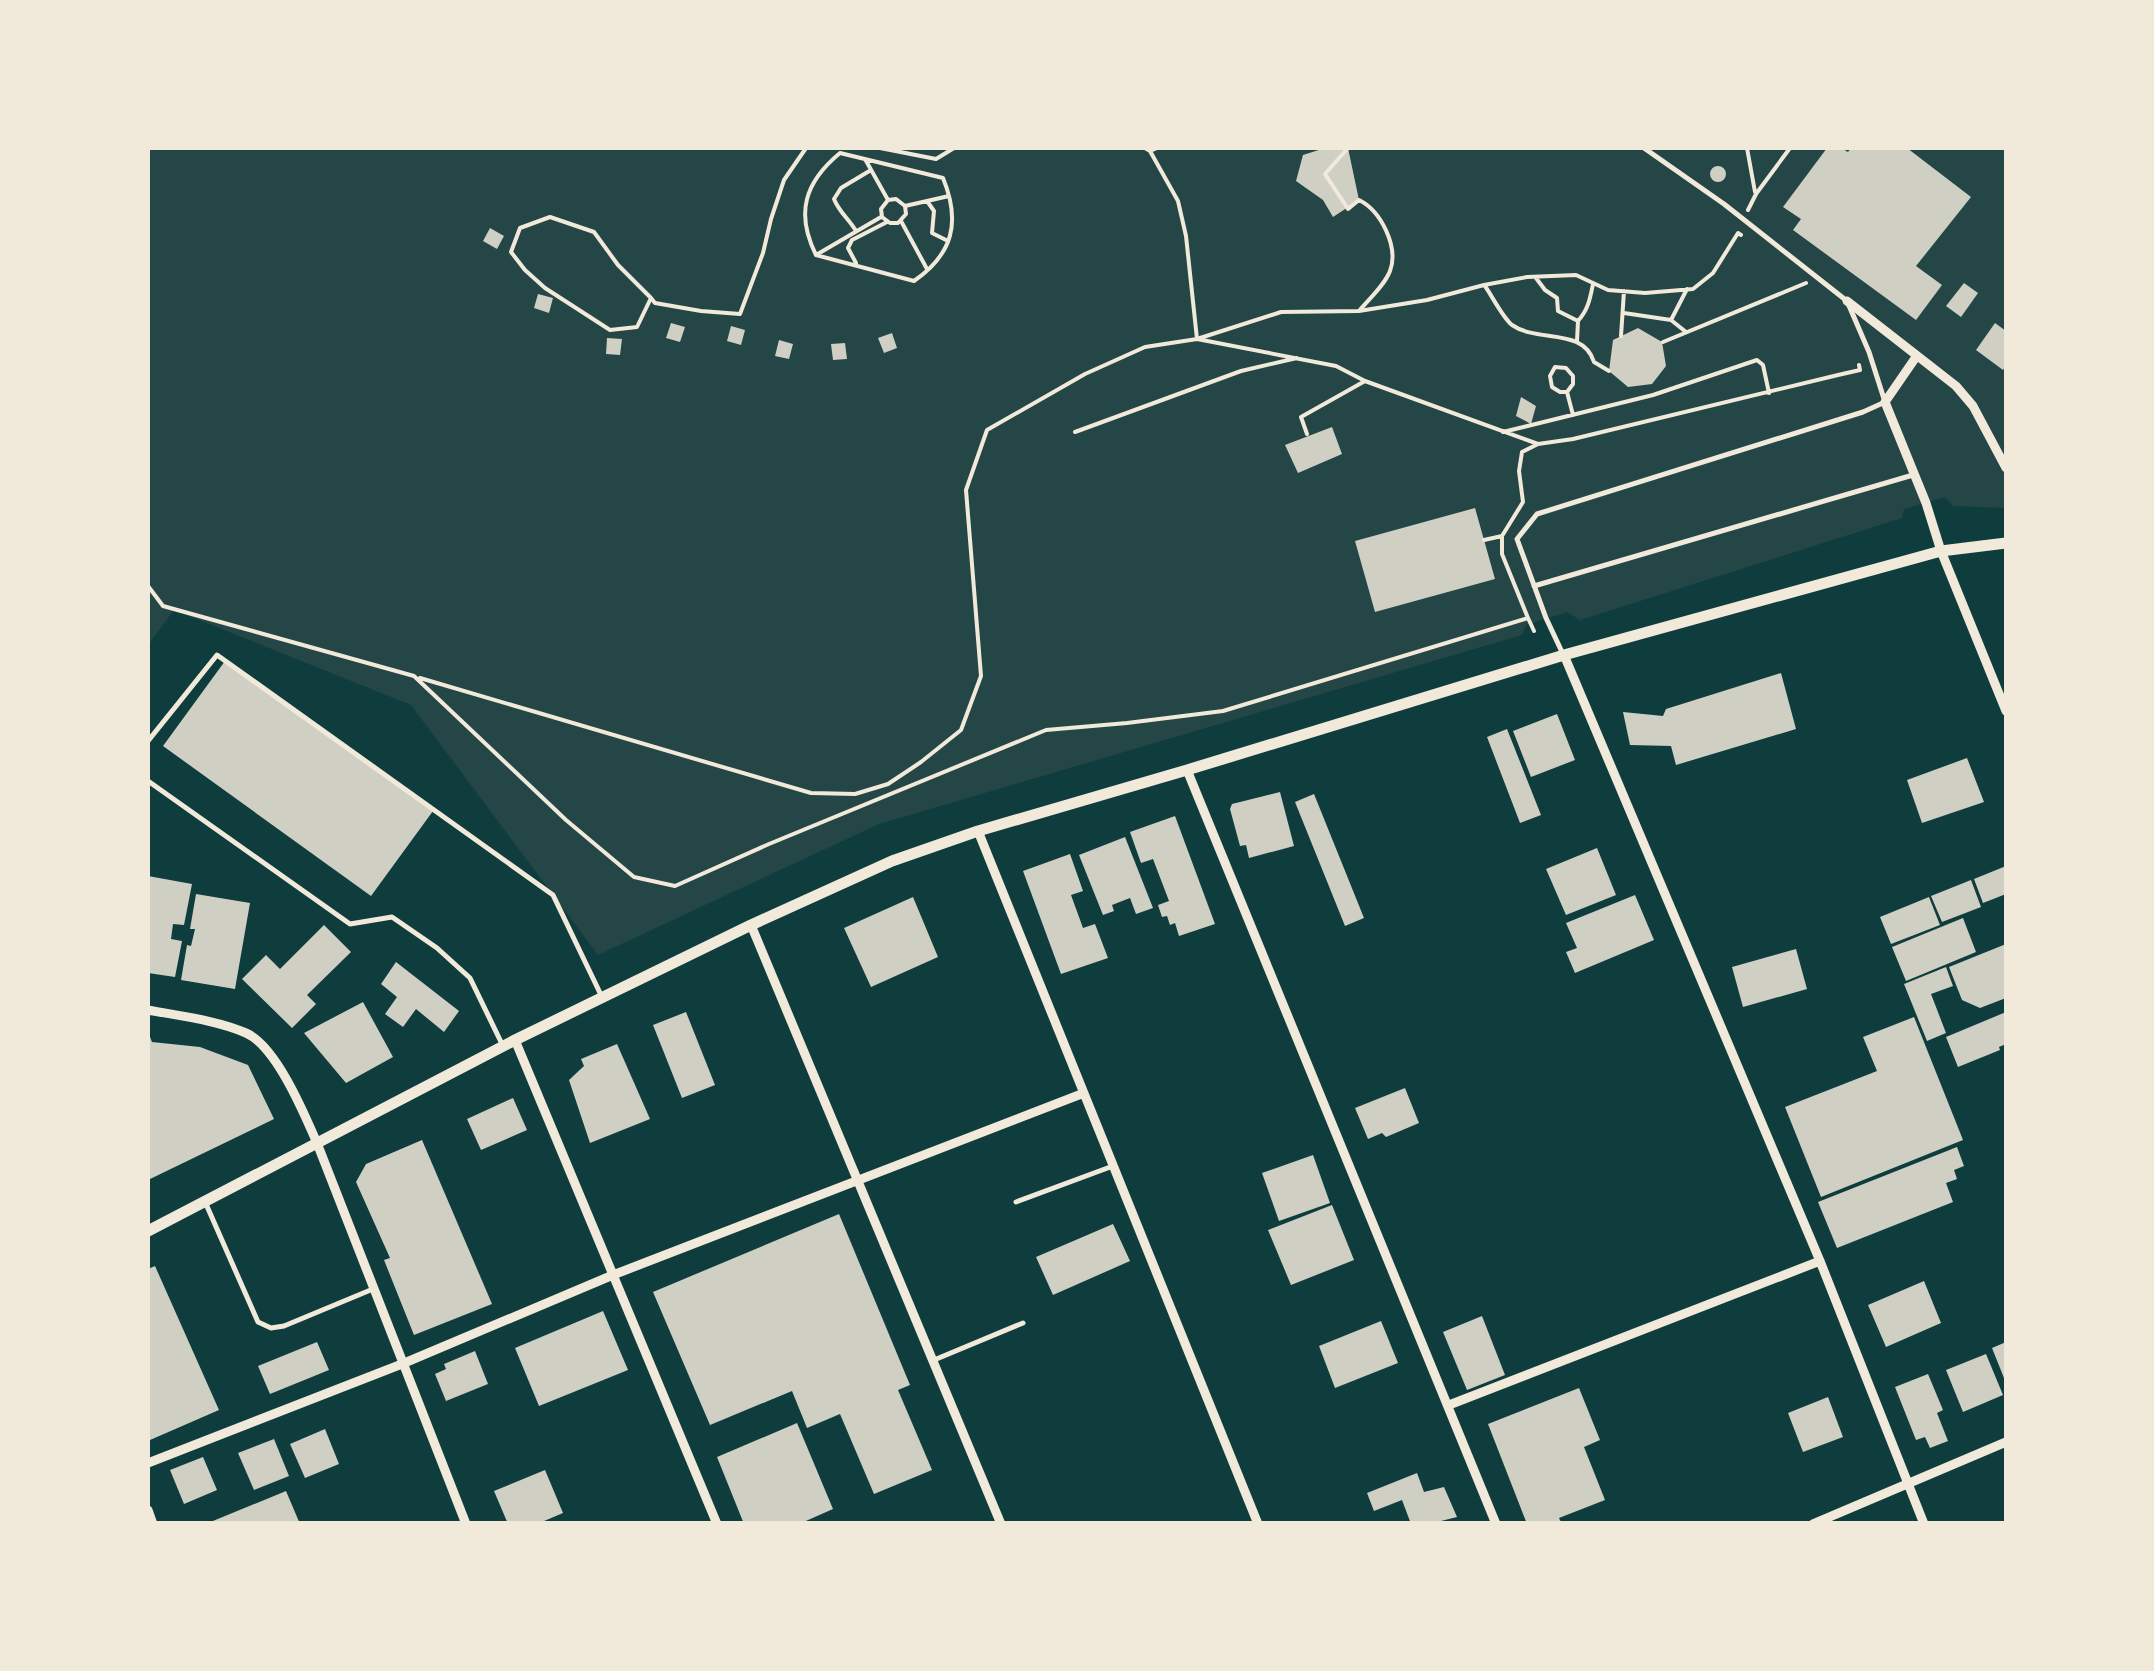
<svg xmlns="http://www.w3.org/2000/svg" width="2154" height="1671" font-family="Quicksand,sans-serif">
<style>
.green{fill:#244646}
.building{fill:#cfcfc3}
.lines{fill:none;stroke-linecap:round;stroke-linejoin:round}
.path{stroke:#f1e9da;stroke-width:4}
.service{stroke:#f1e9da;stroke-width:5}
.minor{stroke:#f1e9da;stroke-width:9}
.tertiary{stroke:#f1e9da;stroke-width:11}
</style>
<rect width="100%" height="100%" fill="#0f3d3e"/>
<!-- green -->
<path class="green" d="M148,148H2006V508L1953,506L1945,497L1904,509L1902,518L1580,620L1567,612L1526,625L1522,635L879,824L598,955L411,705L174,610L148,645Z"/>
<!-- building -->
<path class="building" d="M1325,148H1348L1359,200L1333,217L1323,200L1296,181L1303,155Z
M1827,148H1841L1848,152L1851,148H1907L1971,197L1916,266L1942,285L1916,320L1793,230L1801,219L1783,207Z
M1710 174a8 8 0 1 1 16 0a8 8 0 1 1-16 0Z
M490,228L504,236L497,249L483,241Z
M1964,283L1978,293L1961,317L1946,306Z
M538,294L553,298L549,313L534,308Z
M671,323L685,327L680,342L666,338Z
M1995,323L2006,331V365L2003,370L1976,350Z
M731,326L745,330L741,345L727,341Z
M1638,328L1662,342L1666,366L1652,384L1628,387L1609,371L1613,340Z
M892,333L897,348L884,353L878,338Z
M607,338L622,339L620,355L606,354Z
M779,340L793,344L789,359L775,356Z
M845,343L847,359L833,360L831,344Z
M1521,397L1536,406L1531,424L1516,416Z
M1332,427L1342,454L1298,473L1285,445Z
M1475,508L1495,579L1375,612L1355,541Z
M225,661L433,811L371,896L163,746Z
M1781,673L1796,729L1676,765L1671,746L1630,745L1623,712L1663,716L1666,709Z
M1557,714L1575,760L1531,777L1513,731Z
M1507,729L1541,815L1520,823L1487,737Z
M1967,758L1984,802L1922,823L1907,780Z
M1280,792L1294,846L1249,858L1246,845L1240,846L1230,809L1232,804Z
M1314,794L1364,918L1345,926L1295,802Z
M1175,816L1215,924L1179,936L1175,923L1170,925L1167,916L1162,917L1158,905L1169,901L1153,859L1141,863L1130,832Z
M1125,837L1153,908L1136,914L1130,898L1112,905L1114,911L1103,915L1079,855Z
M1597,848L1616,895L1566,915L1546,869Z
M1070,854L1083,891L1071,895L1083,928L1095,924L1108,958L1061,974L1023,871Z
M2006,866V894L1983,903L1974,879Z
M148,876L192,884L184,925L173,924L171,939L182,941L175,977L148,973Z
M1971,880L1981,907L1942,922L1931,896Z
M196,894L250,903L235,989L181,980L187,945L191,946L195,929H190Z
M1635,895L1654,940L1575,973L1566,952L1577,948L1566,923Z
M913,897L938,957L871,987L844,928Z
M1929,897L1940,925L1891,944L1880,917Z
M1963,918L1976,952L1906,981L1892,947Z
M324,925L351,952L307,995L316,1004L292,1028L242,979L266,955L280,969Z
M2006,944V998L1980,1008L1962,1000L1949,967Z
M1796,949L1807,989L1743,1007L1732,967Z
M396,962L459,1011L444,1032L416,1009L403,1027L385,1014L397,997L381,984Z
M1946,967L1953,986L1931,994L1946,1033L1927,1041L1904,984Z
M363,1002L393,1057L346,1083L304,1033Z
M686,1012L715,1085L682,1098L653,1025Z
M2006,1012V1044L1999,1047L2000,1050L1958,1067L1946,1037Z
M1914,1017L1963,1140L1821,1197L1785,1107L1877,1071L1863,1037Z
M148,1032L152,1042L200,1047L248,1065L274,1119L148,1180Z
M617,1044L650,1119L590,1143L569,1080L584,1066L581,1059Z
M1405,1088L1419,1123L1386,1137L1382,1133L1368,1139L1355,1108Z
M513,1098L527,1130L481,1150L467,1119Z
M422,1140L492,1304L414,1335L384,1260L390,1258L356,1182L366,1164Z
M1957,1147L1964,1166L1954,1170L1957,1179L1946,1183L1953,1202L1837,1248L1818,1202Z
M1313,1155L1330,1203L1279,1221L1262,1173Z
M1332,1205L1354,1260L1291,1285L1268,1230Z
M839,1214L910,1385L898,1390L932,1470L874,1494L840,1414L807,1428L792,1391L710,1425L653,1292Z
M1113,1224L1130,1261L1053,1295L1036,1257Z
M155,1266L219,1410L150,1440L148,1433V1269Z
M1924,1281L1941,1323L1886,1347L1868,1305Z
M603,1311L628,1370L539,1406L515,1348Z
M1482,1316L1505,1375L1467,1390L1443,1332Z
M1381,1321L1398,1363L1335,1388L1319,1346Z
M317,1342L329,1370L270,1394L258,1366Z
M2006,1342V1383L1992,1348Z
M475,1351L488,1384L446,1401L435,1374L446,1369L444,1364Z
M1986,1354L2003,1395L1963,1412L1946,1370Z
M1928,1374L1943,1410L1937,1413L1948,1441L1930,1448L1925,1437L1916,1440L1895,1387Z
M1579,1388L1600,1440L1584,1447L1605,1500L1559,1518L1562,1524H1527L1488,1424Z
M1828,1397L1843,1437L1803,1452L1788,1413Z
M797,1423L833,1509L799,1524H744L717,1457Z
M325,1429L339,1464L305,1478L290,1444Z
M274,1439L289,1476L254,1490L238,1453Z
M203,1457L217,1490L184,1504L170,1470Z
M545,1470L563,1513L537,1524H508L494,1491Z
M1417,1473L1424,1492L1444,1487L1457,1517L1441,1521V1524H1411L1402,1500L1374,1511L1367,1493Z
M286,1491L300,1524H208V1523Z"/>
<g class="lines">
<!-- path -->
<path class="path" d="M880,148L936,159L954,148
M1145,148L1150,151L1178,201L1186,236L1197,339L1281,312L1359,311L1427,300L1484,285L1527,277L1576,275L1608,290L1645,293L1693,289L1713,273L1738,233L1741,235
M1150,148V151L1157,148
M1348,148L1325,174L1348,209L1359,200C1381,211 1399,247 1390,271C1384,286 1369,299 1359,311
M1747,148L1755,192
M840,153L943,178C961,222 953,254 914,281L816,255C795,213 805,182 840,153Z
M865,159L888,200L896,199L905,206L906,214L898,223H890L882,217L881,209L888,200
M927,201L934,211L932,233L948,241
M905,206L949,196
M1748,210L1756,194L1790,148
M901,221L927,269
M856,231C849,219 839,212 834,199L841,188L871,170
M816,255L881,217
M856,263L848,248L852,240L887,222
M1536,278L1545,290L1557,298L1558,311L1578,321
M1485,286C1492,296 1503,318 1512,325C1538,343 1583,327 1594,362L1609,371
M651,298L637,327L610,330L545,288L525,270L511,252L520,228L550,217L594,232L618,265L651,298L655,303L701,311L740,314L763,253L771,219L784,180L806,148
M1624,313L1671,320L1686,332
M1671,320L1687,289
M1621,336L1624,291
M1577,341L1578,321C1588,310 1590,299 1593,284
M1663,342L1806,283
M1567,392H1560L1552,387L1550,376L1555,367L1566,368L1573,376V384L1567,392L1573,415
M1075,432L1241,371L1297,358
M1503,432L1653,395L1757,360L1763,365L1769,393
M1307,434L1301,417L1365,381
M1484,540L1502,536
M148,586L163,606L414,676L566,820L634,877L675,886L769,844L1046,730L1127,723L1223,711L1528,618L1502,554V536L1523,502L1519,471L1522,452L1538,444L1573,439L1838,375L1860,370L1859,365
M1528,618L1534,631
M420,678L811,793L855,794L888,784L921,762L961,730L981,676L966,490L987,430L1085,374L1145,347L1197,339L1336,366L1365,381L1538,444"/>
<!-- service -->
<path class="service" d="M1534,586L1913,475
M1562,652L1546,618L1517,539L1537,514L1863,412L1885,402L1869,352L1847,301L1724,204L1644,148
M148,741L217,655L553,895L601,995
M148,781L350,924L392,917L437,948L470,978L502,1044
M1016,1202L1113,1166
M206,1204L258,1322L271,1328L284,1326L373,1289
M934,1360L1023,1323"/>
<!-- minor -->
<path class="minor" d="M1847,301L1956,386L1973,406L2006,468
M1916,357L1885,402L1926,503L1941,551L2006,711
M1564,655L1820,1261L1924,1524
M1187,770L1496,1524
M978,831L1258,1524
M751,925L1001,1524
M148,1010C179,1016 216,1020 246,1033C276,1046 304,1113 317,1143L466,1524
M515,1040L717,1524
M1449,1405L1820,1261
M148,1463L402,1364L613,1275L1084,1093
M148,1510L153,1524
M1813,1524L2006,1442"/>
<!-- tertiary -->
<path class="tertiary" d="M148,1231L515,1040L751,925L892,861L978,831L1187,770L1564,655L1941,551L2006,543"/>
</g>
<!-- border -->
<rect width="2154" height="1671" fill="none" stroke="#f1e9da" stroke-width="300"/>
</svg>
